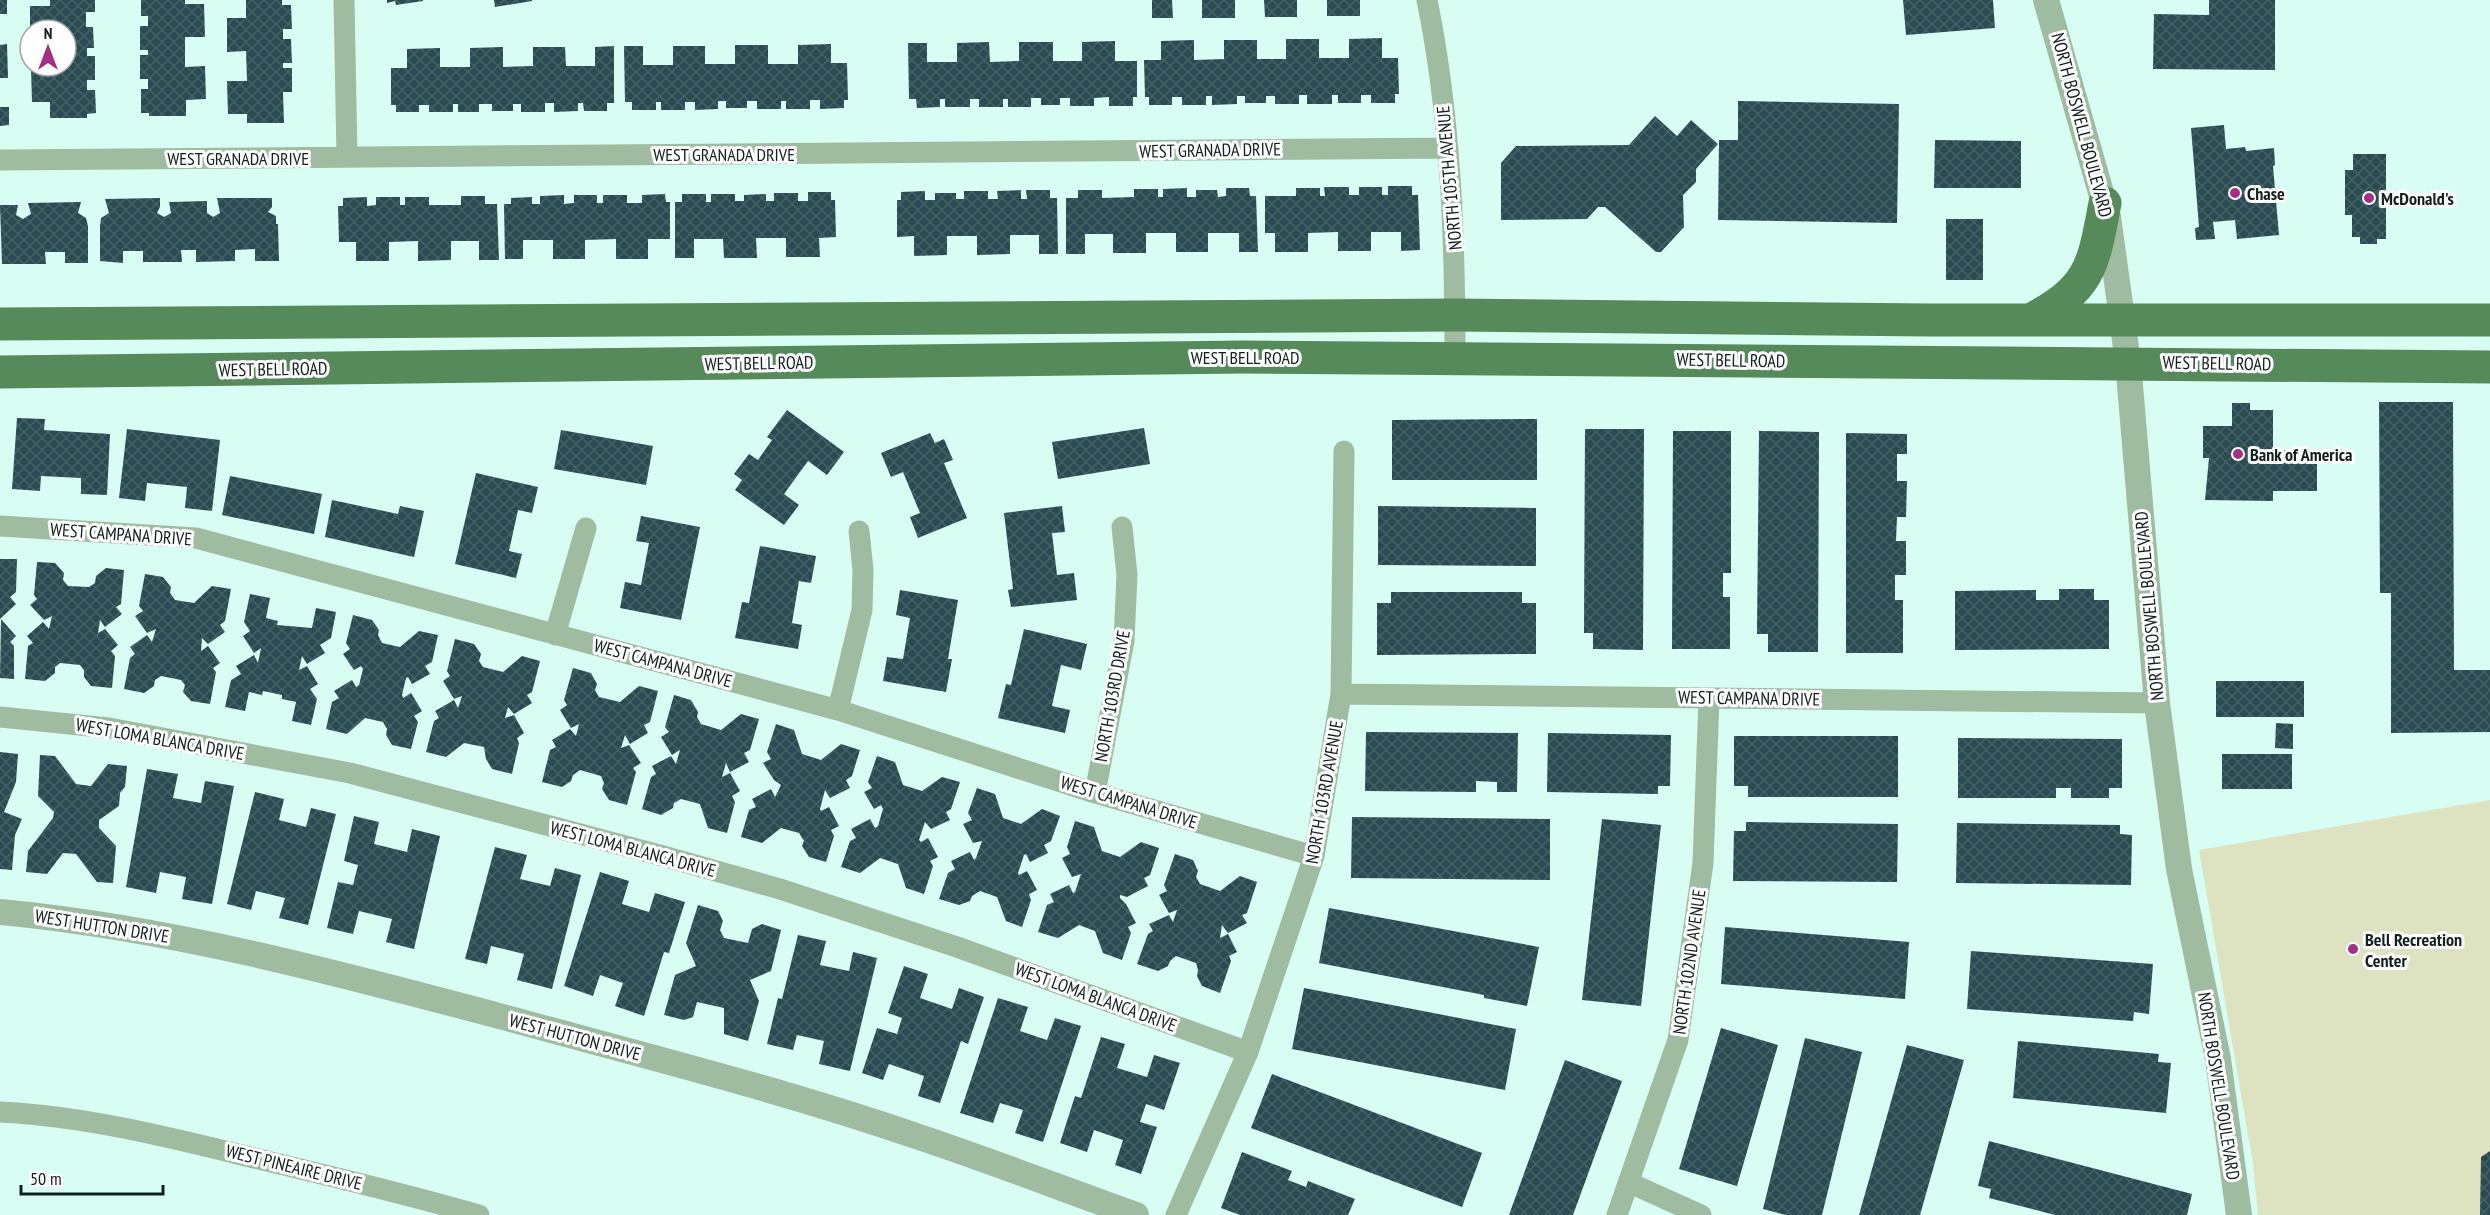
<svg xmlns="http://www.w3.org/2000/svg" width="2490" height="1215" font-family="'PT Sans Narrow',sans-serif">
<style>
.green{fill:#dde2c0}
.building{fill:url(#building-cross-hatch)}
.lines{fill:none;stroke-linecap:round;stroke-linejoin:round}
.minor{stroke:#9fbba0;stroke-width:21}
.tertiary{stroke:#9fbba0;stroke-width:26}
.primary{stroke:#568a5a;stroke-width:33}
.poi-dot{fill:#a32f89;stroke:#fff;stroke-width:2}
.labels{text-anchor:middle;dominant-baseline:central;stroke-width:6;stroke-linejoin:round;paint-order:stroke}
.street-label{font-size:18px;fill:#12201d;stroke:#fff}
.poi-label{font-size:18px;font-weight:bold;fill:#12201d;stroke:#fff;text-anchor:start}
</style>
<defs>
<pattern id="building-cross-hatch" width="8" height="8" patternUnits="userSpaceOnUse" patternTransform="scale(1.5)"><rect width="8" height="8" fill="#294b51"/><path d="M0 0l8 8M0 8l8-8" fill="none" stroke="#466266"/></pattern>
</defs>
<rect width="100%" height="100%" fill="#d8fef4"/>
<!-- green -->
<path class="green" d="M2490,800V1215H2258L2253,1164L2199,850Z"/>
<!-- building -->
<path class="building" d="M0,0H7V14H0Z
M50,0H95V12H86V27H93L94,48H87V56H95V80H87V90H95L96,113L87,114V118H50V102H32L31,69L66,66V30H30V6H50Z
M141,0H185V4H204L205,37H185V67L205,66L206,99L186,100V116H149V113H141V89H148V79H140V55H148V50H140V26H148V16H141Z
M246,0H282V5H291L292,29H283V39H291L292,63H283V68H292V92H283L284,123H247V114H228L227,81H247L246,51L227,52V18H246Z
M387,0H423V1L396,5L395,1L387,3Z
M494,0H532V1L495,7Z
M1152,0H1172L1173,18H1152Z
M1202,0H1235V18H1202Z
M1264,0H1297V17H1265Z
M1327,0H1360V16H1327Z
M1903,0H1993L1995,28L1906,35Z
M2209,0H2275V70L2153,69L2154,14L2209,15Z
M1382,38V58H1398L1399,94H1395V103H1371V95H1361V103H1338V95H1332V104H1307V95H1299V104H1275V96H1266V103H1245V96H1237V104L1212,105V96H1206V105H1182V97H1172V105H1149V97H1145L1144,60H1161V41L1194,40V60L1224,59V40H1257V59H1286V39H1319V58H1349V39Z
M1115,41V61H1137V97H1133V106H1109V97L1094,98V106H1070V98H1060V105H1041V98H1031V107H1008V99H1003V107H979V99H970V107H945V99H940V107L917,108L916,99H909L908,43H927V62H957V43L989,42L990,62L1019,61V42H1053V61H1082V42Z
M7,44L8,78H0V45Z
M831,44V63H847L848,100H844V108L820,109V100H810V109H786V101H781V109H757V101H747V108H726V101H718V109L695,110V102H685V110H661V102H656V110H632V102H625L624,46H643V65H673V46H705V64H735V45H768V64H798V45Z
M614,46V103H607V111H584L583,103H578V111L554,112V103H545V112H521V104H513V111H492V104H479V112H458V104H453V112H429V105H419V112H396V105H391V68H407V49L440,48V67H470V48L503,47V67L533,66V47H565L566,66H595V47Z
M1738,101L1899,104L1897,223L1718,220L1719,140H1738Z
M0,107H9V125L0,126Z
M1655,116L1677,136L1691,120L1718,144L1696,169V182L1683,195L1684,227L1661,252H1656L1605,207H1598L1587,219L1501,220V163L1516,146L1629,145Z
M2224,125L2226,149L2245,147L2246,151L2274,148L2275,165L2273,166L2279,235L2237,239L2235,220L2213,222L2215,239L2196,240L2195,228L2199,227L2191,128Z
M1935,140L2021,141V188H1934Z
M2353,154H2386V239H2377V244H2360V237H2352V215H2345V170H2353Z
M1388,186H1412V195H1418L1420,250L1401,251V232H1371V251H1338V232L1308,233V252H1275V233H1265V196H1296V188H1320V196H1325L1324,187H1349V195H1359V187H1382V195H1388Z
M1187,188V197H1196V190H1217L1218,197L1226,196V188H1249L1250,196H1256L1258,252H1239V233H1208V252H1176V233H1146V253H1113V234H1085V254H1066V198H1078V190H1102V198L1134,197V189H1158V197H1163V189Z
M1021,190V199H1027L1026,190H1050V198H1057L1058,254H1039V235H1010V254L977,255V236H947V255L914,256V236L897,237V200H901V192L925,191V200H935V193H956V199H964V191H988V199H998L997,191Z
M808,192H831V200H835L836,237L819,238L820,257H786V238H756L757,258H724L723,239H694V258H675V202H682V194H706V202H711V194H735V201H744V195L766,194V201H774V193H798V201H808Z
M665,194L666,202H670V239H648V259H616V239L585,240V259H553V240H523V259H505L504,204H511V198L532,197V204H540V196L564,195V204L574,203V195H597V203H603V195H627V203H642V195Z
M461,196H485V204H497L499,260H479V241H451V260L418,261V241L389,242V261H356V242H339L338,206H343V198L367,197V206L376,205V197H400V205H405V197H429V205H461Z
M160,198V207L157,213L164,217L171,213L169,202L207,201V213L213,217L220,213L217,198H272V207L268,212L276,216V224H278L279,261H255V249L235,250V261L196,262V250H181L182,262H143V251H123V263L100,261V226L101,218L109,213L105,199Z
M81,202L78,213L86,218L88,226V263H65V252H45L46,264H2L0,205H18L16,215L23,219L31,214L28,203Z
M1946,219H1983V280H1946Z
M2379,402H2453L2454,670H2490V732L2391,733V593H2380Z
M2232,403H2250V410H2273V450H2317V491H2273V501L2205,500L2209,458H2203V426H2232Z
M787,410L844,452L827,475L808,461L784,494L799,505L784,525L735,490L742,480L734,474L749,454L758,460L772,440L767,437Z
M17,418L45,419L44,430L110,434L107,495L81,494V478L41,476L40,491L12,489Z
M1537,419V480H1392V420Z
M1144,428L1150,464L1058,479L1052,442Z
M127,429L220,440L212,511L185,508L187,487L147,483L145,501L119,498Z
M1585,429H1644L1643,650L1593,649V633H1584Z
M561,430L653,446L646,485L554,469Z
M1673,431H1731V573H1723V597H1730V649H1672Z
M1759,431L1819,432L1818,652H1768V634H1757Z
M930,433L935,443L944,439L953,460L944,463L967,518L918,538L910,517L920,513L903,472L891,477L881,453Z
M1846,433L1907,434V454H1897V481H1907L1906,517H1897L1896,541H1906V575H1895V600H1903V653H1846Z
M476,473L538,487L532,513L518,510L509,551L522,554L516,578L455,564Z
M230,476L322,494L314,534L222,515Z
M332,500L398,514L400,506L424,511L414,557L325,537Z
M1062,506L1065,532L1052,533L1057,575L1074,573L1077,600L1011,607L1008,590L1013,589L1004,513Z
M1378,506L1536,508V566L1378,565Z
M641,516L700,527L681,620L620,608L625,582L641,585L649,543L636,541Z
M760,546L816,556L811,583L799,581L792,623L802,625L798,649L735,638L742,602L749,603Z
M0,559H17L16,592L10,597L16,604L0,619Z
M37,562L55,563L64,573L63,580L68,586L89,587L95,583L96,576L106,568L124,570L121,604L116,607L122,614L105,627L100,620L98,633L105,629L118,645L111,651L115,656L112,688L91,686L84,677V670L80,665L60,663L55,667V673L45,681L25,679L28,646L33,643L27,636L43,622L49,629L52,616L44,620L30,605L37,599L34,595Z
M145,574L163,577L171,587L170,593L175,600L194,603L212,586L231,589L225,621L220,625L225,632L208,644L202,638L201,651L208,646L220,663L213,668L216,672L210,704L191,701L183,692L185,685L181,680L161,676L155,680L154,686L144,693L124,689L130,658L135,654L130,647L147,635L152,642L156,629L147,633L135,616L143,611L139,606Z
M2059,589H2094V600H2109V649L1955,650V591L2036,590V600H2059Z
M900,590L958,600L948,659H952L946,692L883,681L887,657L903,659L910,618L896,615Z
M1391,592H1522V603H1536V654L1377,655V603H1391Z
M250,594L270,598L266,618L278,621L277,625L312,628L316,608L336,612L331,638L320,645L325,653L307,664L302,656L299,670L307,666L318,684L310,689L317,699L311,725L292,721L296,702L282,699V695L263,691L262,695L249,692L245,711L225,707L231,680L241,674L236,666L254,655L258,663L261,648L254,653L243,636L250,631L244,622Z
M353,615L372,620L379,630L378,635L382,643L400,647L419,631L438,635L432,662L425,666L430,674L412,684L408,677L406,678L402,695L403,698L411,693L422,711L414,716L418,722L411,749L392,745L386,735L387,729L383,722L365,718L347,734L326,729L332,702L339,698L334,691L352,680L356,687L359,685L363,669L361,666L354,670L343,654L350,649L346,643Z
M1,619L16,636L10,642L14,646V679L0,678Z
M1024,629L1087,644L1081,670L1061,665L1052,706L1070,710L1065,733L998,718L1006,684L1011,685Z
M455,639L474,644L481,654L479,661L483,667L503,672L522,656L540,661L532,692L527,695L532,703L514,714L508,707L505,718L514,715L524,733L517,738L519,743L512,774L492,769L486,759L484,747L464,743L446,757L426,752L434,721L439,718L435,711L454,700L458,708L462,696L454,699L443,681L450,676L447,671Z
M573,668L591,673L597,684L595,690L599,697L620,702L639,686L658,691L650,722L644,725L648,733L630,744L625,735L621,748L629,745L641,763L633,768L636,772L627,805L609,800L602,789L604,783L601,776L580,770L573,775L571,781L562,787L542,782L550,750L556,747L552,740L570,729L576,736L579,724L571,728L560,710L567,705L564,700Z
M2216,681H2304V717H2216Z
M674,695L691,700L698,712L697,717L701,724L721,730L741,714L759,719L750,750L744,753L749,762L730,772L726,763L722,777L730,773L740,791L732,796L735,802L727,833L708,828L700,804L681,799L674,803L673,808L661,815L642,809L651,777L656,774L652,766L671,756L676,764L680,750L672,755L661,737L669,732L665,727Z
M2276,723L2293,724V749L2275,748Z
M776,724L794,730L802,754L821,760L841,744L860,750L852,776L846,780L850,788L830,798L825,790L820,809L821,811L829,807L839,826L831,830L834,836L826,862L809,857L802,846L804,841L799,833L781,828L762,843L741,837L749,810L756,807L752,799L771,789L775,797L781,785L774,780L763,763L771,759L767,752Z
M1366,732L1518,733L1517,792H1497V782L1476,781V792L1365,791Z
M1548,733L1671,735L1670,786H1658V794L1547,792Z
M1734,736H1898V797H1748V786H1734Z
M1958,738L2122,739V788H2109V798H2071V788H2056V798H1958Z
M0,752L18,754L16,782L4,812L22,819L15,835L12,870L0,869Z
M2222,754H2292V789H2222Z
M40,755L55,756L76,784L91,786L108,764L127,766L125,787L120,793L119,806L99,820V828L116,846L113,883L97,882L76,854L63,853L47,874L26,872L28,851L53,818L54,812L38,796Z
M877,756L895,762L903,785L922,791L942,777L960,782L951,809L946,812L950,820L931,829L925,822L919,840L921,842L928,838L938,857L930,861L933,866L924,894L906,888L898,864L880,858L860,873L841,867L850,841L856,838L851,829L870,819L875,828L878,826L883,809L881,805L874,809L864,792L872,788L868,782Z
M147,769L178,774L173,798L201,803L205,781L234,786L212,904L182,899L186,877L160,872L156,893L126,887Z
M977,788L995,794L1003,818L1021,824L1042,809L1060,816L1051,841L1044,845L1048,853L1030,862L1026,854L1024,855L1018,873L1019,875L1027,871L1037,890L1029,894L1031,900L1022,927L1006,921L997,897L980,891L972,896L970,901L959,905L939,899L948,873L955,869L951,861L970,852L974,860L976,858L982,841L973,843L963,824L972,820L968,813Z
M255,792L284,799L279,820L306,827L311,808L336,814L308,925L279,918L285,898L256,891L251,910L227,904Z
M354,816L379,822L374,844L407,852L412,829L440,836L414,949L386,942L392,919L359,911L353,934L327,928L338,882L353,885L358,865L344,861Z
M1352,817L1550,819V880L1351,878Z
M1602,819L1661,825L1641,1006L1582,1000Z
M1075,821L1094,827L1102,851L1120,857L1141,842L1159,848L1150,875L1144,878L1148,886L1127,897L1120,895V898L1126,904L1136,923L1128,927L1131,933L1122,960L1103,953L1095,931L1079,925L1058,938L1038,932L1047,905L1054,902L1050,894L1069,885L1073,893L1075,892L1081,874L1072,877L1062,858L1070,854L1067,847Z
M1746,822L1898,824L1897,882L1733,881L1734,831H1746Z
M1957,823L2120,825V834L2132,835L2131,885L1956,883Z
M495,847L527,855L520,879L550,886L555,868L581,875L552,989L517,980L524,954L491,946L487,964L465,959Z
M1175,854L1193,860L1198,871L1196,877L1200,884L1220,891L1240,876L1257,882L1247,913L1242,915L1247,923L1228,933L1222,925L1220,938L1228,934L1237,952L1229,956L1231,961L1220,993L1202,986L1197,976L1198,970L1196,963L1176,956L1170,961L1168,966L1158,971L1137,964L1148,934L1153,931L1149,924L1169,915L1173,922L1177,910L1169,913L1159,895L1167,891L1164,885Z
M600,872L629,881L622,904L649,912L655,893L685,902L669,953L664,952L644,1016L615,1006L623,983L600,975L593,996L564,986Z
M698,905L718,911L723,921L720,930L724,938L748,943L752,929L762,924L781,930L771,971L750,980L759,1001L748,1041L724,1034V1008L697,1002L693,1017L684,1020L664,1015L675,975L696,966L686,943Z
M1329,908L1539,947L1527,1006L1484,998V995L1319,963Z
M1725,927L1909,942L1905,999L1721,984Z
M798,935L826,941L820,965L849,971L853,952L877,958L850,1071L819,1064L824,1041L797,1035L793,1050L767,1044L778,998L782,999Z
M1971,951L2153,964L2149,1014L2134,1012L2133,1021L1967,1009Z
M904,966L928,974L920,998L952,1009L959,988L984,997L968,1044L961,1041L940,1103L918,1096L924,1076L889,1064L883,1080L862,1073L877,1028L897,1034L902,1018L888,1013Z
M1304,988L1516,1029L1505,1090L1292,1049Z
M998,998L1028,1007L1020,1031L1047,1040L1055,1018L1081,1026L1043,1142L1015,1133L1023,1110L1000,1103L993,1123L960,1113Z
M1721,1028L1778,1045L1737,1186L1679,1169Z
M1101,1037L1125,1044L1117,1068L1147,1077L1154,1055L1180,1063L1164,1110L1146,1104L1140,1122L1157,1127L1141,1174L1115,1165L1123,1140L1094,1130L1087,1152L1060,1143L1075,1096L1081,1098Z
M1805,1038L1862,1052L1822,1215H1786L1763,1209Z
M2018,1041L2159,1054L2158,1062L2171,1063L2166,1113L2013,1098Z
M1907,1045L1964,1060L1920,1215H1859Z
M1565,1060L1622,1081L1573,1215H1509Z
M1272,1074L1482,1153L1462,1207L1251,1128Z
M1989,1141L2192,1194L2187,1215H2055L1989,1198L1991,1189L1978,1186Z
M2490,1151V1215H2480L2481,1157Z
M1242,1152L1292,1171L1288,1180L1306,1187L1308,1181L1355,1199L1348,1215H1240L1221,1208Z"/>
<g class="lines">
<!-- minor -->
<path class="minor" d="M344,0L347,157
M1427,0C1451,118 1455,237 1455,357
M0,160L1448,148
M0,526L196,538L838,710L1095,793L1314,856
M555,635L586,528
M1341,694L2157,703
M838,710L862,610L863,570L859,531
M0,717L109,728L350,773L663,856L780,889L957,947L1248,1052
M1095,793L1124,641L1127,575L1122,527
M0,1112C84,1116 168,1137 250,1157C327,1175 403,1193 479,1215
M1630,1183L1701,1215
M1176,1215L1248,1052L1314,856L1341,694L1344,451
M1617,1215L1678,1040L1703,863L1709,698"/>
<!-- tertiary -->
<path class="tertiary" d="M2046,0L2108,217L2128,362L2157,703L2179,869L2218,1059L2239,1215
M0,912C171,928 338,973 503,1017C642,1055 782,1090 919,1137C991,1161 1063,1189 1136,1215"/>
<!-- primary -->
<path class="primary" d="M2030,320C2091,288 2093,267 2105,203
M0,324L1455,315L1929,320H2490
M0,372L1243,357L2490,367"/>
</g>
<!-- markers -->
<g class="poi-dot">
<circle cx="2235" cy="193" r="6"/>
<circle cx="2369" cy="198" r="6"/>
<circle cx="2238" cy="454" r="6"/>
<circle cx="2353" cy="949" r="6"/>
</g>
<g class="labels">
<!-- street labels -->
<g class="street-label">
<text transform="translate(2082 125) rotate(75)">NORTH BOSWELL BOULEVARD</text>
<text transform="translate(1210 150) rotate(-1)">WEST GRANADA DRIVE</text>
<text x="724" y="154">WEST GRANADA DRIVE</text>
<text x="238" y="158">WEST GRANADA DRIVE</text>
<text transform="translate(1449 178) rotate(-95)">NORTH 105TH AVENUE</text>
<text x="1245" y="357">WEST BELL ROAD</text>
<text transform="translate(1731 360) rotate(1)">WEST BELL ROAD</text>
<text transform="translate(759 363) rotate(-1)">WEST BELL ROAD</text>
<text transform="translate(2217 363) rotate(1)">WEST BELL ROAD</text>
<text transform="translate(273 369) rotate(-1)">WEST BELL ROAD</text>
<text transform="translate(121 534) rotate(4)">WEST CAMPANA DRIVE</text>
<text transform="translate(2149 606) rotate(-95)">NORTH BOSWELL BOULEVARD</text>
<text transform="translate(663 663) rotate(15)">WEST CAMPANA DRIVE</text>
<text transform="translate(1112 696) rotate(-80)">NORTH 103RD DRIVE</text>
<text transform="translate(1749 698) rotate(1)">WEST CAMPANA DRIVE</text>
<text transform="translate(160 739) rotate(10)">WEST LOMA BLANCA DRIVE</text>
<text transform="translate(1324 792) rotate(-80)">NORTH 103RD AVENUE</text>
<text transform="translate(1129 802) rotate(17)">WEST CAMPANA DRIVE</text>
<text transform="translate(633 849) rotate(15)">WEST LOMA BLANCA DRIVE</text>
<text transform="translate(102 926) rotate(9)">WEST HUTTON DRIVE</text>
<text transform="translate(1689 962) rotate(-82)">NORTH 102ND AVENUE</text>
<text transform="translate(1096 997) rotate(20)">WEST LOMA BLANCA DRIVE</text>
<text transform="translate(575 1037) rotate(15)">WEST HUTTON DRIVE</text>
<text transform="translate(2219 1086) rotate(81)">NORTH BOSWELL BOULEVARD</text>
<text transform="translate(294 1167) rotate(14)">WEST PINEAIRE DRIVE</text>
</g>
<!-- poi labels -->
<g class="poi-label">
<text x="2247" y="193">Chase</text>
<text x="2381" y="198">McDonald's</text>
<text x="2250" y="454">Bank of America</text>
<text x="2365" y="939">Bell Recreation<tspan x="2365" dy="21">Center</tspan></text>
</g>
</g>
<!-- north arrow -->
<g transform="translate(48 48)"><circle r="28" fill="#ffffff" stroke="#a0a6a5" stroke-width="1.5"/>
<path d="M0-4.5L10 22L0 15L-10 22Z" fill="#a32f89"/>
<text y="-9" font-size="16" font-weight="bold" text-anchor="middle" fill="#12201d">N</text>
</g>
<!-- scale -->
<path d="M21 1185v9h142v-9" fill="none" stroke="#12201d" stroke-width="3"/>
<text x="30" y="1185" font-size="18" fill="#12201d" stroke="#ffffff" stroke-width="4.5" paint-order="stroke">50 m</text>
</svg>
